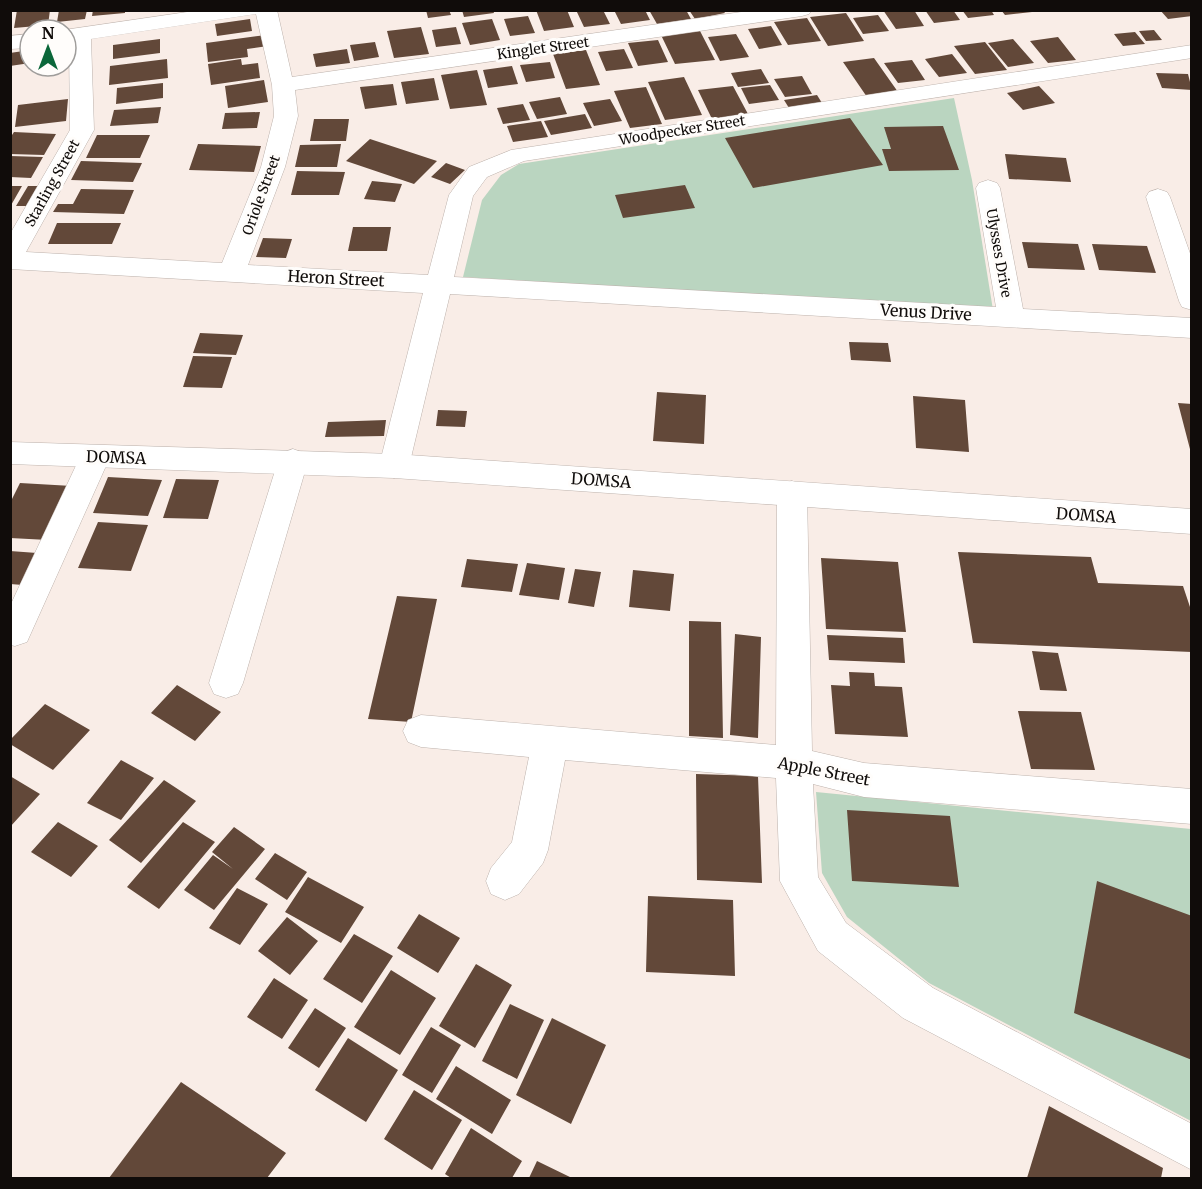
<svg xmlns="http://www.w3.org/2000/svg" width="1202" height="1189" font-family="Merriweather,serif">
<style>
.green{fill:#bad5c0}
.building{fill:#624839}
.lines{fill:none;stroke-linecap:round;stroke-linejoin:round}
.minor-casing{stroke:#bdb2ac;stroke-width:1}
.major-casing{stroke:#bdb2ac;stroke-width:1}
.minor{fill:#fff;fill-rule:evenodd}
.major{fill:#fff;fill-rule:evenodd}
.labels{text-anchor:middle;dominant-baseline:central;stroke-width:6;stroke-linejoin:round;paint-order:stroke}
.far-street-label{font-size:14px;fill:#100c0a;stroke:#fffdfb}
.street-label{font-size:16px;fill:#100c0a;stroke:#fffdfb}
</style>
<rect width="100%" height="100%" fill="#f9ede7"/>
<!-- green -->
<path class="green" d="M954,98L972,180L993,310L463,277L482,200L501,175L519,164Z
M816,792L1191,829V1121L929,983L847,917L822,873Z"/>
<!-- building -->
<path class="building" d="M17,10H50L48,25L14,28Z
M59,10H87L85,19L57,22Z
M93,10H125V13L92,16Z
M426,10H449L451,15L428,18Z
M462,10H493L494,13L464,17Z
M536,10H567L574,27L544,31Z
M576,10H603L610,24L584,27Z
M614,10H645L650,20L621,24Z
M649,10H686L691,19L657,24Z
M689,10H723L725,13L695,19Z
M883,10H914L924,26L896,29Z
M925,10H953L960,20L934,23Z
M962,10H991L994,15L968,18Z
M1001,10H1032V12L1005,15Z
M1160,10H1192V16L1168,19Z
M846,13L864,41L828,46L810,17Z
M878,15L889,31L863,34L853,18Z
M528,16L535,33L510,36L504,19Z
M807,18L821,41L788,45L774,22Z
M250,19L252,31L217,36L215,24Z
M492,19L500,40L470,45L462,23Z
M771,26L782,45L759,49L748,29Z
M421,27L429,54L394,58L387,31Z
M456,27L461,44L436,47L432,30Z
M1154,30L1162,40L1146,41L1139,31Z
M700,31L715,60L675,64L661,35Z
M1135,32L1145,44L1123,46L1114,34Z
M736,34L749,57L720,61L708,37Z
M266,35L268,46L247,49L248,57L208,62L206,43Z
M1058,37L1076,60L1048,63L1030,41Z
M160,39V53L113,59V45Z
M1013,39L1034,63L1008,67L988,43Z
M658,40L668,62L638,66L628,43Z
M375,42L379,57L354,61L350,45Z
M985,42L1007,70L975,74L954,46Z
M347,49L350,63L316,67L313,54Z
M624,49L633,68L606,71L598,52Z
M30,50V63L10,66V53Z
M586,50L600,85L566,89L553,54Z
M952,54L967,73L939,77L925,59Z
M874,58L898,92L867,97L843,62Z
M167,59L168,78L109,85L110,66Z
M241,59L242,65L258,63L260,78L211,85L208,64Z
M912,60L925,80L898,83L884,63Z
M550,62L555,78L526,82L520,65Z
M512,66L518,84L488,88L483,70Z
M761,69L769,83L738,87L731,73Z
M477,70L487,105L450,109L441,75Z
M1156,73L1188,74L1192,90L1162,88Z
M802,76L812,94L785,97L774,79Z
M684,77L702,115L665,120L648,82Z
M434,78L439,100L406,104L401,82Z
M264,80L268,102L228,108L225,86Z
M163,83V98L116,104L117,88Z
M393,84L397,105L365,109L360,87Z
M770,85L779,100L749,104L741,88Z
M733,86L748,114L712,119L698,90Z
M1039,86L1055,103L1023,110L1007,93Z
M646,87L662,124L630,128L614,91Z
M817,95L822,103L789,108L784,100Z
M560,97L567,114L537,119L529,102Z
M68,99L66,121L15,127L18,105Z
M610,99L622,121L594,126L583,103Z
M523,104L530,120L503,124L497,108Z
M161,107L158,123L110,126L114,110Z
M260,112L257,128L222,129L225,113Z
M585,114L592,128L551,135L544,121Z
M850,118L883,165L753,188L725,138Z
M314,119H349L346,141H310Z
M541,121L548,137L513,142L507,126Z
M943,126L959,170L889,171L882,149H891L884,127Z
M14,132L56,134L44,155L10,154V138Z
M97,135H150L140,158H86Z
M370,139L437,161L414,184L346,161Z
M198,144L261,146L254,172L189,170Z
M341,144L337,167H295L300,145Z
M1005,154L1066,158L1071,182L1009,179Z
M10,156L43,157L31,178L10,177Z
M81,161L142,163L133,182L71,180Z
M446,163L465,170L450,184L431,177Z
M297,171L345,172L339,195H291Z
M372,181L402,184L395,202L364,199Z
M685,185L695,208L623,218L615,195Z
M10,186H22L10,207Z
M28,186H42L31,206H16Z
M81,189L134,190L124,214L53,212L58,204H73Z
M57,223H121L112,244H48Z
M353,227H391L387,251H348Z
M263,238L292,239L286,258L256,257Z
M1022,242L1078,244L1085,270L1028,268Z
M1092,244L1147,246L1156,273L1099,270Z
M200,333L243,335L236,355L193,353Z
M849,342L888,343L891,362L851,360Z
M193,356L232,357L222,388L183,387Z
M657,392L706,395L704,444L653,441Z
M913,396L965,400L969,452L916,448Z
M1178,403L1192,404V453H1191Z
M438,410L467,411L465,427L436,426Z
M386,420L384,436L325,437L328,422Z
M108,477L162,480L148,516L93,513Z
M176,479L219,480L208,519L163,518Z
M20,483L72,486L48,540L10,538V503Z
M98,522L148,525L131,571L78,568Z
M10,551L37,553L23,585L10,584Z
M958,552L1091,557L1098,583L1183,586L1192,613V652L973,643Z
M821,558L898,562L906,632L826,629Z
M467,559L518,564L512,592L461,587Z
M527,563L565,568L559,600L519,595Z
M575,569L601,572L594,607L568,603Z
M633,570L674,574L670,611L629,607Z
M397,596L437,599L411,722L368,719Z
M689,621L721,622L723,738L689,736Z
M735,634L761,637L758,738L730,735Z
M827,635L903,638L905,663L829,660Z
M1032,651L1058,653L1067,691L1040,690Z
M849,672L874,673L875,686L902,687L908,737L835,734L831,685L850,686Z
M177,685L221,712L195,741L151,713Z
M45,704L90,730L53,770L10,744V740Z
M1018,711L1081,712L1095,770L1031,769Z
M121,760L154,778L121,820L87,803Z
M696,774L758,776L762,883L697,880Z
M10,776L40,794L10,827Z
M164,780L196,801L141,863L109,840Z
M847,810L950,816L959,887L852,881Z
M58,822L98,846L71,877L31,852Z
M183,822L215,842L159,909L127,887Z
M234,827L265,849L214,910L184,890L213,855L233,869L212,852Z
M275,853L307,872L287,900L255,879Z
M308,877L364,907L341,943L285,912Z
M1097,881L1192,916V1060L1074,1013Z
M237,888L268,904L240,945L209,928Z
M648,896L733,900L735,976L646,972Z
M419,914L460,938L438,973L397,948Z
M287,917L318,941L290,975L258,951Z
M354,934L393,956L362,1003L323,979Z
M476,964L512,985L475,1048L439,1026Z
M391,970L436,998L400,1055L354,1027Z
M274,978L308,1000L282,1039L247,1017Z
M510,1004L544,1020L517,1079L482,1061Z
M315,1008L346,1028L319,1068L288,1048Z
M552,1018L606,1045L571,1124L516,1095Z
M431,1027L461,1045L432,1093L402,1075Z
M348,1038L398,1070L366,1122L315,1090Z
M456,1066L511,1100L492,1134L436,1099Z
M181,1082L286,1153L267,1178H109Z
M414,1090L462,1120L432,1170L384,1139Z
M1049,1106L1163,1168L1161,1178H1027Z
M471,1128L522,1161L512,1178H451L445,1174Z
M537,1161L572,1178H529Z"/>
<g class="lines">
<defs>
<path id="minor" d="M201,10H277L292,77L755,10H812L809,14L802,16L295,90L298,116L285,167L248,265L428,275L449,195L469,167L511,150L1192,45V58L524,161L487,177L473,196L454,277L996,307L976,188L979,183L988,180L997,183L1000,188L1023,309L1192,318V338L450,294L409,466L405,474L394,478L383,474L379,466L423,293L10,269V234L70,130L69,42H66V30H64ZM256,14L272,85L274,116L261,167L222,263L26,252L94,130L91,39Z
M30,34V48L10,49V36Z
M1158,189L1167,192L1170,197L1192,259V310L1182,307L1179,301L1146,197L1149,192Z
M95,446L106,449L110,457L27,642L15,646L10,645V606L80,457L84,449Z
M293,449L304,453L308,461L243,683L238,694L226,698L214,694L209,683L278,461L282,453Z
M792,481L803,485L807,493L812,751L864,763L1192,789V824L864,797L813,784L818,877L846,923L933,988L1192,1124V1170L903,1018L818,951L780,881L776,778L565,760L548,850L543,863L519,894L505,900L491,894L486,881L491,868L512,842L529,757L421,747L408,742L403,731L408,720L421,715L776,745L777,493L781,485Z"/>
<path id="major" d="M10,442L394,454L1192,509V534L394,478L10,464Z"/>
</defs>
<!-- minor casing -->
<use href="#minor" class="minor-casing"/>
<!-- major casing -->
<use href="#major" class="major-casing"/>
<!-- minor -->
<use href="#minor" class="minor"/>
<!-- major -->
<use href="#major" class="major"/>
</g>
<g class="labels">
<!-- far-street labels -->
<g class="far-street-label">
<text transform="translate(543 48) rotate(-8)">Kinglet Street</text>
<text transform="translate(682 130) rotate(-9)">Woodpecker Street</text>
<text transform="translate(52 183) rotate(-61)">Starling Street</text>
<text transform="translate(261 195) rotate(-70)">Oriole Street</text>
<text transform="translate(999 253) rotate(80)">Ulysses Drive</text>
</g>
<!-- street labels -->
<g class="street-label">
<text transform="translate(336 278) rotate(3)">Heron Street</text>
<text transform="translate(926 312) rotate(3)">Venus Drive</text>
<text transform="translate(116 457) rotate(2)">DOMSA</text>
<text transform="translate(601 480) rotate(4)">DOMSA</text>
<text transform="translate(1086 515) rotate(4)">DOMSA</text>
<text transform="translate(824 771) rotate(11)">Apple Street</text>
</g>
</g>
<!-- border -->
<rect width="1202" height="1189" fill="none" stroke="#100c0a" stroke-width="24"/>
<!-- north arrow -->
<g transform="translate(48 48)"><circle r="28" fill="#fffdfb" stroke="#9f9d9b" stroke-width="1.5"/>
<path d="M0-4.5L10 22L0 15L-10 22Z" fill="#0b673a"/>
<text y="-9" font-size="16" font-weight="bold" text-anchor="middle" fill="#100c0a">N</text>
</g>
</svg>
